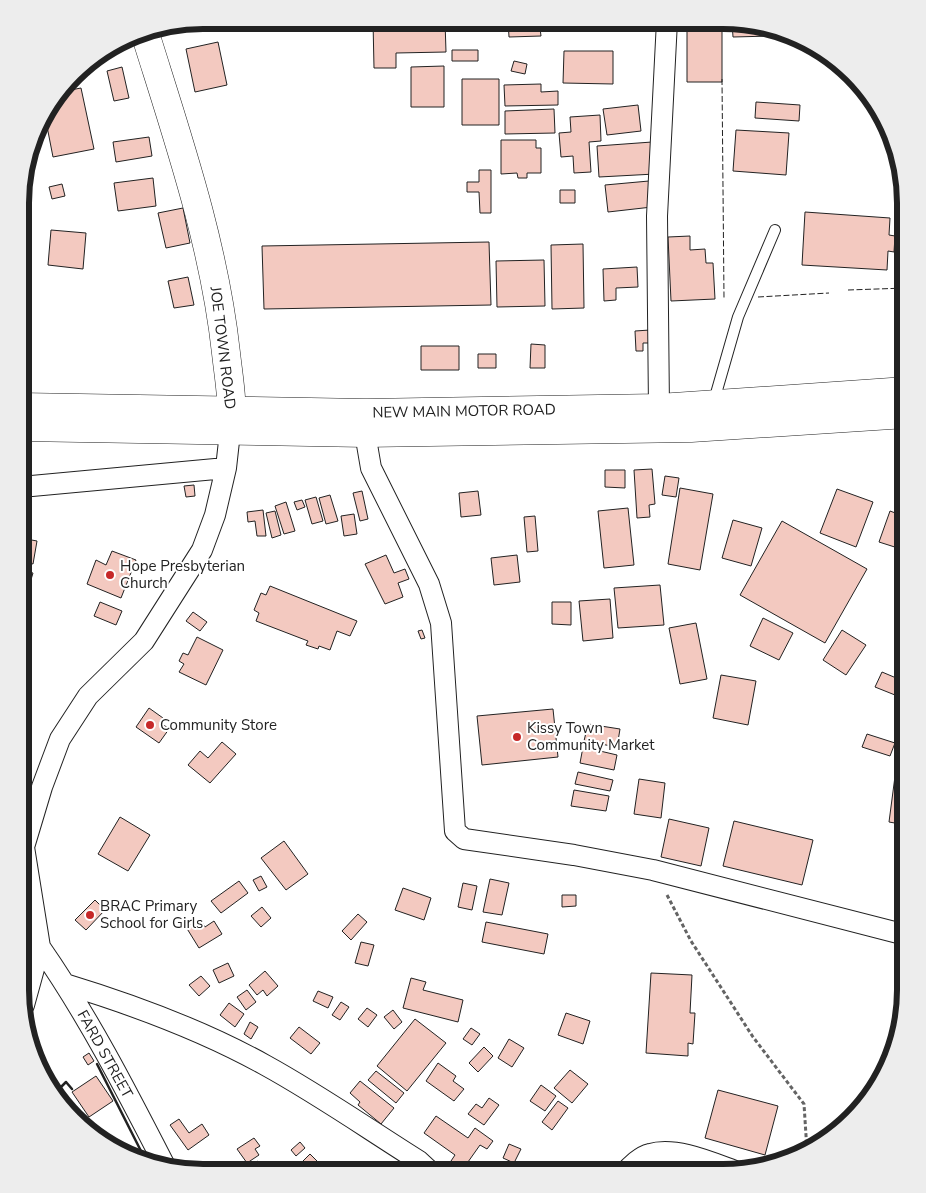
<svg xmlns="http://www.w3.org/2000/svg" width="926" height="1193" font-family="'Nunito Sans',sans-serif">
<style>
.building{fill:#f3c9c0;stroke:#222}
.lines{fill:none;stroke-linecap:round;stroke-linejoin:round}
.lane-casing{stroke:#222;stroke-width:12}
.street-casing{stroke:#222;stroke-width:22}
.secondary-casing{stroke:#222;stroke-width:29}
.highway-casing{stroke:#222;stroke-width:29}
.path{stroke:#646464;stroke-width:3;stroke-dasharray:4 2.5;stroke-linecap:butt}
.lane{stroke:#fff;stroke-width:10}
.street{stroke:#fff;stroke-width:20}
.secondary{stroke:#fff;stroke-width:28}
.highway{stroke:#fff;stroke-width:28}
.fence{stroke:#222;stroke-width:1;stroke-dasharray:6 2.5;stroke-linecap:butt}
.wall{stroke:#222;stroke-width:2.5}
.poi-dot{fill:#c62828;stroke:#fff;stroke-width:2}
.labels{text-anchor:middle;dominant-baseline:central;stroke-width:4;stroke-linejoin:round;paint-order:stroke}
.street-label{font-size:15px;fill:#222;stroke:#fff}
.poi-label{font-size:15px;fill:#222;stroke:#fff;text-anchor:start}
.rim{fill:none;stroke:#222;stroke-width:6}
</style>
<rect width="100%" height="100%" fill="#fff"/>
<!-- building -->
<path class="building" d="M373,21H445L446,52L396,53V68H374Z
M508,21H593V25L540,28L541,36L509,37Z
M616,21H662V25L616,24Z
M687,21L722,22V82H687Z
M732,22H748L772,31V36L733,37Z
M218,42L227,85L195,92L186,49Z
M452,50H478V61H452Z
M564,51H613V84L563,83Z
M514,61L527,64L525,74L511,71Z
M444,66V107H411V67Z
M122,67L129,98L114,101L107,71Z
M462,79H499V125H462Z
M541,84V92L558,91V105L505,106L504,85Z
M81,88L94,149L53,157L44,111L60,92Z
M756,102L800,105L799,121L755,118Z
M638,105L641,131L607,135L603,109Z
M554,109L555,133L505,134V111Z
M600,115L601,141L589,142L591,172L574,173L573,156L561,157L559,133L571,132L570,117Z
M736,130L789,133L786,175L733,171Z
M149,137L152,156L116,162L113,142Z
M501,140H536V148H541V173H527V178H518L517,173L501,174Z
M652,142L655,174L599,177L597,146Z
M479,170H491V213H480L479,192H467V182H479Z
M153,178L156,206L118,211L114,183Z
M649,181L652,207L608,212L605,185Z
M62,184L65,196L52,199L49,187Z
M560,190H575V203H560Z
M183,208L190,243L166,248L158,213Z
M805,212L890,218L889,235L895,236L894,252L888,251L887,270L802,265Z
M51,230L86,233L83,269L48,265Z
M690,236V250L705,249L706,263H713L715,299L671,301L668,237Z
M489,242L491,305L264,309L262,246Z
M583,244L584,308L552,309L551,245Z
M544,260L545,306L497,307L496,261Z
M637,267L638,287L616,288V300L604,301L603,269Z
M188,277L194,305L174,308L168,281Z
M650,330L651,343H643V351H636L635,331Z
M531,344L545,345V368H530Z
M421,346H459V370H421Z
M478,354H496V368H478Z
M652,469L655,504L649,505L650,517L637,518L634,470Z
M605,470H625V488L605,487Z
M665,476L679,478L676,497L662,495Z
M194,485L195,496L186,497L184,486Z
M680,488L713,494L700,570L668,564Z
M837,489L873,502L856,547L820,533Z
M362,491L368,519L360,521L353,493Z
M478,491L481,515L461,517L459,493Z
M330,495L338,521L326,524L319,498Z
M316,497L323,521L312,524L305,500Z
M302,500L305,507L297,510L294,502Z
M286,502L295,531L284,534L275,506Z
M628,508L634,565L604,568L598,511Z
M263,510L266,536H257L255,521L248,522L247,512Z
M275,511L281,535L272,538L266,513Z
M890,511L906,517V534L901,549L879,542Z
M354,514L357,534L344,536L341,516Z
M535,516L538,551L527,552L524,517Z
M733,520L762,528L751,566L722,558Z
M782,521L867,569L825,643L740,595Z
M21,538L37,541L33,564L21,561Z
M112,551L136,560L121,598L87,584L96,560L106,565Z
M386,555L394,573L405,569L409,579L398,583L403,597L385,604L365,564Z
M517,555L520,582L494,585L491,558Z
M21,570L33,573L23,606H21Z
M660,585L664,625L618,628L614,588Z
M270,586L357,621L350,636L337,631L330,650L319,646L318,649L306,645L308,641L256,621L259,613L254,610L261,593L266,595Z
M610,599L613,638L583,641L579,601Z
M100,602L122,611L116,625L94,616Z
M552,602H571V625L552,624Z
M193,612L207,622L200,631L186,621Z
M763,618L793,633L779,660L750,646Z
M696,623L707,679L680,684L669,628Z
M422,630L425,638L421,639L418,631Z
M842,630L866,645L846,675L823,660Z
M197,637L223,650L206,685L179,672L184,664L179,661L183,653L188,655Z
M882,672L901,680L895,695L875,687Z
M721,675L756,681L748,725L713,718Z
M906,681V712L899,711Z
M149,708L163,718L160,722L169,729L159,743L136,727Z
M553,709L558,757L482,765L477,716Z
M588,724L620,729L617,747L584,741Z
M867,734L895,743L890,756L862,747Z
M222,742L236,754L210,783L188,765L200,751L208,758Z
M583,747L617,755L614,770L580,763Z
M897,761L906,762V825L889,822Z
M578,772L613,780L610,791L575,784Z
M639,779L665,783L661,818L634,814Z
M574,790L609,796L606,811L571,806Z
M120,817L150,835L128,871L98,854Z
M669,819L709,828L701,866L661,857Z
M734,821L813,840L802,885L723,866Z
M284,841L308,874L286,890L261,858Z
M261,876L267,887L259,891L253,880Z
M490,879L509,883L502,915L483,912Z
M239,881L248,893L221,913L211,901Z
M463,883L477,886L472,910L458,907Z
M403,888L431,898L424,920L395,910Z
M562,895H576V906L562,907Z
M95,900L105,910L86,930L75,920Z
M262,907L271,918L261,927L251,916Z
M358,914L367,922L351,940L342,931Z
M200,919L205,927L214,921L222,934L199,948L186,927Z
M486,922L548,934L544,954L482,942Z
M361,942L374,945L368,966L355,963Z
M228,963L234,976L219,983L213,970Z
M265,971L278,986L267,996L263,990L257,995L249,985Z
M651,973L692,975L690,1013H695L693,1044L688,1043V1056L646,1053Z
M201,976L210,986L199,996L189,985Z
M411,978L426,982L423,990L463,1000L458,1022L403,1008Z
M247,990L256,1002L246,1010L237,997Z
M318,991L333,997L328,1008L313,1001Z
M341,1002L349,1007L340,1020L332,1015Z
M229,1003L244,1014L235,1027L220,1015Z
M367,1008L377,1015L368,1027L358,1019Z
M393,1010L402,1022L394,1029L384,1017Z
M566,1013L590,1021L583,1044L558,1035Z
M415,1019L446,1043L407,1091L377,1066Z
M250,1022L258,1027L251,1039L244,1034Z
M897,1024L898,1025L891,1046L888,1045Z
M299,1027L320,1043L311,1054L290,1038Z
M471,1028L480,1034L472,1045L463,1039Z
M509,1039L524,1048L512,1067L498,1058Z
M484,1047L493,1056L478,1072L469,1063Z
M89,1053L94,1061L88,1065L83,1057Z
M438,1063L456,1076L453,1081L464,1089L454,1101L426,1081Z
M570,1070L588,1084L572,1103L554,1088Z
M376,1071L404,1093L396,1103L368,1080Z
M96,1076L113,1101L89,1117L72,1092Z
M360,1081L394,1108L381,1124L358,1105L360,1102L350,1093Z
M541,1085L556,1096L545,1111L530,1101Z
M718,1090L778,1106L765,1155L705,1138Z
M489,1098L499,1105L484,1125L468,1114L476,1104L482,1108Z
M558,1101L568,1108L552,1130L542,1122Z
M436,1116L468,1138L475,1128L493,1141L487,1149L480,1145L463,1169L451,1161L455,1155L424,1133Z
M179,1119L189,1133L202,1124L209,1135L188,1150L170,1125Z
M254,1138L260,1146L255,1149L259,1155L247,1163L237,1149Z
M300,1142L305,1148L296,1156L291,1150Z
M509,1144L521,1149L514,1163L503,1158Z
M310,1154L320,1164L312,1173H291Z
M258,1161L266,1173H253L249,1167Z
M550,1163L569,1172V1173H545Z
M223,1165L227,1173H209Z
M580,1166L590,1173H576Z
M661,1168L667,1173H657Z"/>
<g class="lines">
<defs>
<path id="lane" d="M713,404L738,317L775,230"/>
<path id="street" d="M659,408L657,216L667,21
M365,433L371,468L429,584L441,623L455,831L464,839L574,855L653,870L906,935
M21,487L226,468
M40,947C88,1016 126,1090 164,1164
M65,984C134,1005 202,1030 265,1065C318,1094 368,1129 419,1161L432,1173
M24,1005L40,947L24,847L42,787L60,739L88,696L144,641L202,550L215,515L226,468L230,432
M625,1173C630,1166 641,1156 650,1154C676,1146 713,1163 738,1172"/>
<path id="secondary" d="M144,30C177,136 214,242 226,353C229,380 234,405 230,432"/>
<path id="highway" d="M21,407L366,413L659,408L906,391
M21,427L365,433L691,428L906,414"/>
</defs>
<!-- lane casing -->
<use href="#lane" class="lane-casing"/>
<!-- street casing -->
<use href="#street" class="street-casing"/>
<!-- secondary casing -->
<use href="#secondary" class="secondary-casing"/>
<!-- highway casing -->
<use href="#highway" class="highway-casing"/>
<!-- path -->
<path class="path" d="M667,895L691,941L753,1037L804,1104L807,1151"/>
<!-- lane -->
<use href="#lane" class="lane"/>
<!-- street -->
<use href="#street" class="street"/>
<!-- secondary -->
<use href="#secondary" class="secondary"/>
<!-- highway -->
<use href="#highway" class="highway"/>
<!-- fence -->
<path class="fence" d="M722,79L724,298
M848,290L906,288
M758,297L829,293"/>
<!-- wall -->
<path class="wall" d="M97,1064L144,1157
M55,1093L66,1082L72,1089"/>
</g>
<!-- markers -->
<g class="poi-dot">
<circle cx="110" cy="575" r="5"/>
<circle cx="150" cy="725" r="5"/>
<circle cx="517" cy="737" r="5"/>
<circle cx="90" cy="915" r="5"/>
</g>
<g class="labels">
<!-- street labels -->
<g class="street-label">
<text transform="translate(223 348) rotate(83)">JOE TOWN ROAD</text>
<text transform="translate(464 411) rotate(-1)">NEW MAIN MOTOR ROAD</text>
<text transform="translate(105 1054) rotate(61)">FARD STREET</text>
</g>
<!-- poi labels -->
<g class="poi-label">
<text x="120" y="566">Hope Presbyterian<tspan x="120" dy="17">Church</tspan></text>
<text x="160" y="725">Community Store</text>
<text x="527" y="728">Kissy Town<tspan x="527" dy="17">Community Market</tspan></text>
<text x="100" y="906">BRAC Primary<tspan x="100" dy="17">School for Girls</tspan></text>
</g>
</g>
<!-- crop -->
<path d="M0 0H926V1193H0ZM203 29H723A174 174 0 0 1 897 203V990A174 174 0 0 1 723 1164H203A174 174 0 0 1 29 990V203A174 174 0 0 1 203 29Z" fill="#ededed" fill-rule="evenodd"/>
<path class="rim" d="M203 29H723A174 174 0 0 1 897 203V990A174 174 0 0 1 723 1164H203A174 174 0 0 1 29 990V203A174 174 0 0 1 203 29Z"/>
</svg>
